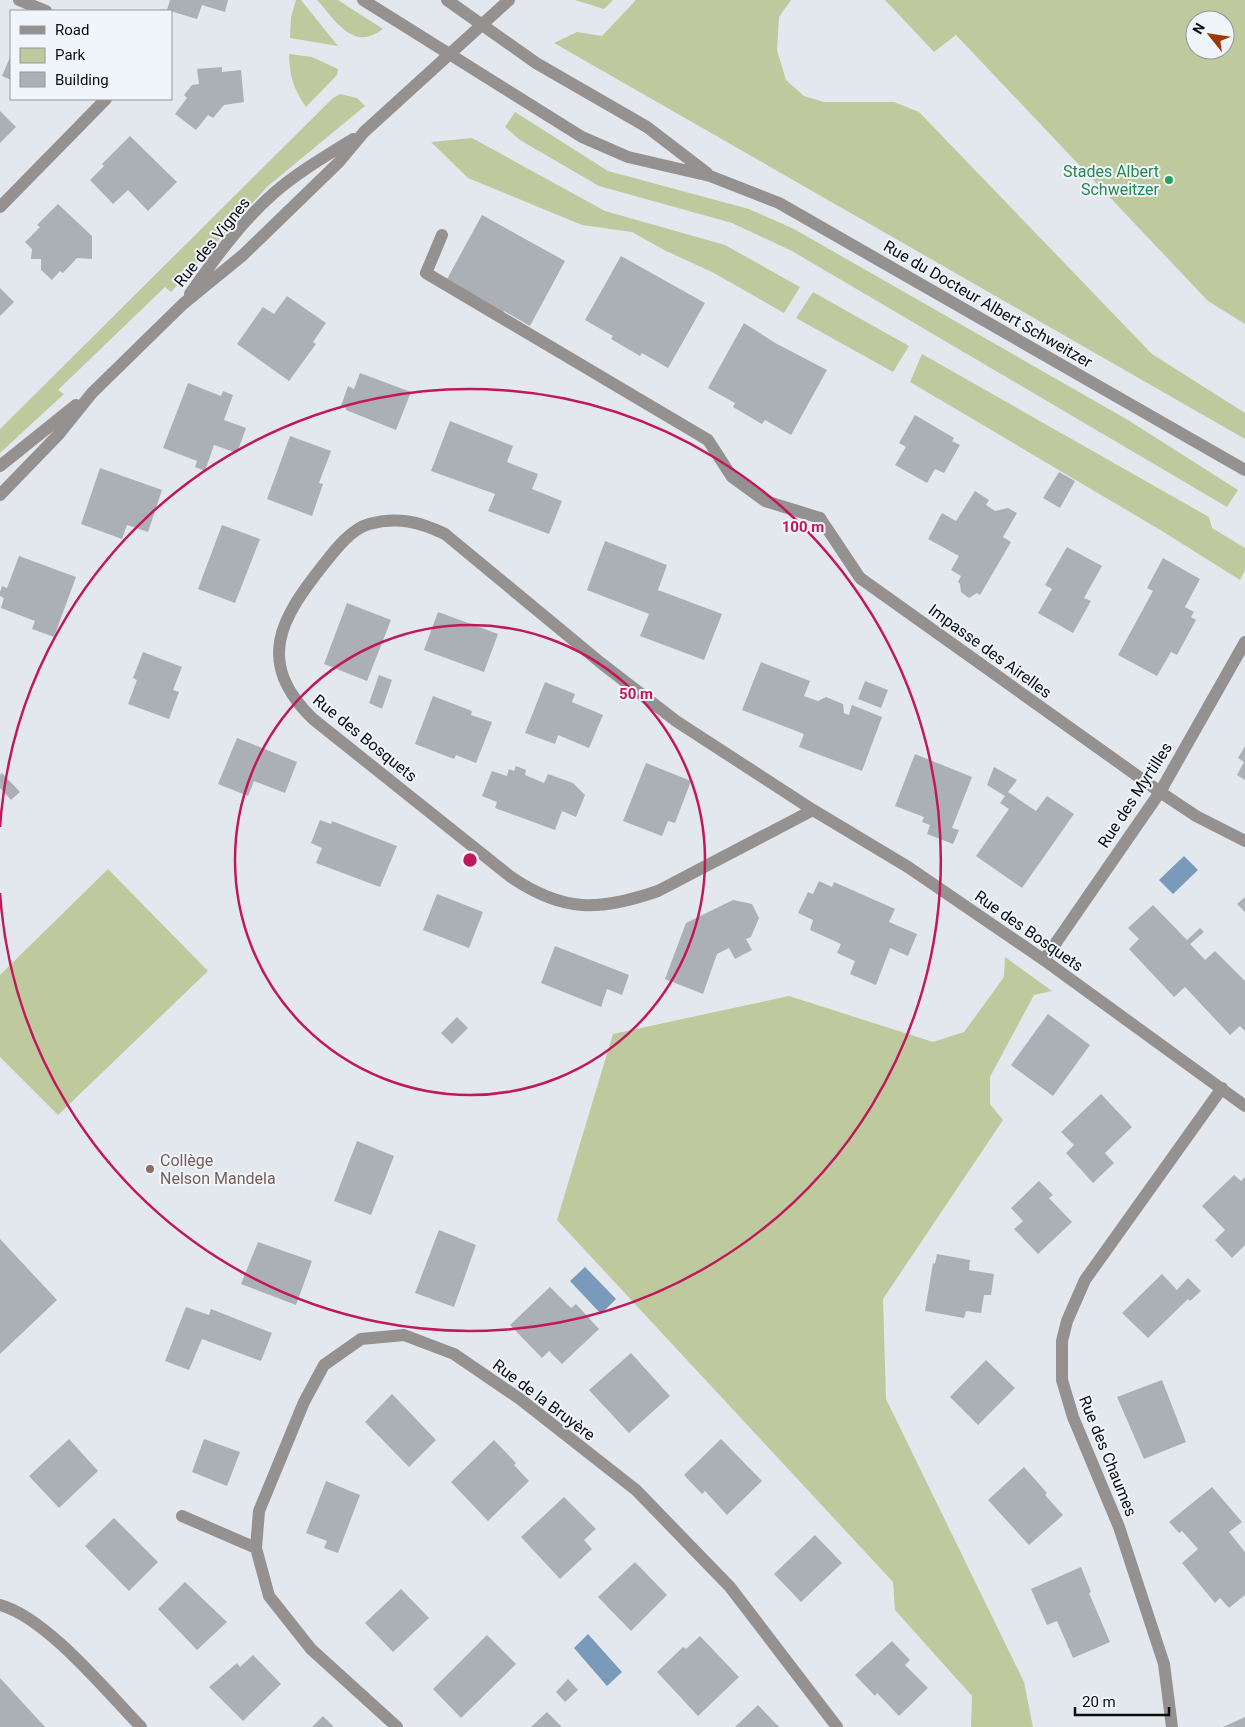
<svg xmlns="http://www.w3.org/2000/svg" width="1245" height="1727" font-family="Roboto,sans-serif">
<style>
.green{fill:#bec99d;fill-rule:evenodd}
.water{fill:#799abb}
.building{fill:#abb0b6}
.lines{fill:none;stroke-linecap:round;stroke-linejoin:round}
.service{stroke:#959191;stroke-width:12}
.minor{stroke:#959191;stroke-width:12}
.ring{fill:none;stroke:#c2185b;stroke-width:2.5}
.leisure-dot{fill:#2e9e5b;stroke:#f0f5fc;stroke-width:2}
.education-dot{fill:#8d6e63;stroke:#f0f5fc;stroke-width:2}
.labels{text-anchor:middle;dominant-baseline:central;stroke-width:4;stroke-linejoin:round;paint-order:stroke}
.leisure-label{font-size:16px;fill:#27864d;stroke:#f0f5fc;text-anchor:end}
.street-label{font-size:16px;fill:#0b0c0e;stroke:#f0f5fc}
.education-label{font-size:16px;fill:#785e54;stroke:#f0f5fc;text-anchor:start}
.centre{fill:#c2185b;stroke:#f0f5fc;stroke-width:2.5}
.ring-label{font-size:15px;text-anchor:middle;font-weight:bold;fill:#c2185b;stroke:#f0f5fc;stroke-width:4;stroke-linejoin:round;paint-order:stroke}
</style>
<rect width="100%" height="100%" fill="#e3e8ef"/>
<!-- green -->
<path class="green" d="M296,0H301L338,46L290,38L291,17Z
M317,0H338L383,29C353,52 336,21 317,0Z
M575,0H613L604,9Z
M636,0H791L779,17L777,50L786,80L804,96L824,102H894L919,112L1152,354L1245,413V439L554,43L577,32L602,36Z
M885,0H1245V324L1208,301L956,35L934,52ZM1195,20H1225V50H1195Z
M289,54L312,57L338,69L337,75L306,107C294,90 289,75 289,54Z
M340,94L357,98L365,106L268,186L171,292L165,287L58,390L64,394L0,453V429L333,98Z
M515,112L608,171L749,209L794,229L1128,420L1238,490L1227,507L792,251L732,223L599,186L520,140L505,127Z
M472,138L605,211L725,245L800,287L784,313L712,272L664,250L632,232L582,225L468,178L431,142Z
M813,292L909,346L893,372L796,318Z
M922,354L1209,517L1212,528L1245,548V570L1240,580L1162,531L910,382Z
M108,869L208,971L58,1115L0,1057V975Z
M1005,957L1052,991L1034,995L990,1077V1104L1003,1120L883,1299L886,1399L1024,1682L1033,1727H971L972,1696L895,1610L893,1582L557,1220L613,1034L789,996L933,1042L964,1032L1004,977Z"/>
<!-- water -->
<path class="water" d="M1184,856L1198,870L1173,894L1159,880Z
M585,1267L616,1299L601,1314L570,1281Z
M588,1634L622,1672L607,1686L574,1648Z"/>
<!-- building -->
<path class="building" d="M170,0H228L225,12L202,5L197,19L167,10Z
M11,55V80L2,76Z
M222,67V72L241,70L244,102L224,105L213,118L208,115L196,130L175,114L187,98L184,95L192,85L199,84L197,69Z
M0,111L16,127L0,143Z
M130,136L177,182L148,211L128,190L113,204L90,180L104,166L102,164Z
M58,204L92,236V259L77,258L63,273L60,271L52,280L41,270V259H31L32,249L25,242L40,227L37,225Z
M482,215L565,261L530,326L504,311L502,314L447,279Z
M621,256L705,303L668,368L642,353L640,356L611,339L613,336L585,320Z
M0,288L14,302L0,316Z
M287,296L326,323L313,342L316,344L289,381L237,344L263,307L274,314Z
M744,323L777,344L827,370L791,435L765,420L762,424L733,407L735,403L708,388Z
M360,373L411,392L396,430L346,410V408L341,406L348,386L354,389Z
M188,383L221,396L223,391L233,395L224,420L246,428L237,453L214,445L205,471L195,467L197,461L163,448Z
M915,415L954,438L952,441L960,445L944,473L935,469L927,483L895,465L906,447L899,443Z
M450,421L513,446L507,462L538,474L532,489L562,501L549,534L488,511L495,494L431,471Z
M290,436L331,451L319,483L323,484L312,516L267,499Z
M100,468L162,490L148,532L127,525L122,539L81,524Z
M1059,472L1075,481L1060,508L1043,498Z
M975,491L989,500L986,505L995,511L1008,508L1017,513L1003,537L1011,542L980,595L977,593L969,598L961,592L960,584L958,582L961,576L951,570L959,556L928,539L942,513L956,521Z
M222,525L260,539L235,603L198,589Z
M605,541L667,565L658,590L722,614L704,660L640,636L649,614L587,590Z
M1067,547L1102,566L1084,598L1091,601L1073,633L1038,613L1052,589L1045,585Z
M19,556L76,577L54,637L32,629L35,621L1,608L4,598L0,596V592L2,586L7,588Z
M1163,558L1200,579L1185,607L1194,612L1191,617L1196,620L1177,655L1171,652L1157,676L1118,655L1153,591L1147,588Z
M347,603L391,620L367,681L324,664Z
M438,612L498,634L484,672L424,650Z
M143,652L182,667L173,690L179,692L169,719L128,704L137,680L133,678Z
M761,662L810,681L804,696L818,701L826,697L843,704L844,713L849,715L852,705L882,717L862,771L799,747L804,734L742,710Z
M379,675L392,680L382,709L369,703Z
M865,681L888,690L881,708L858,699Z
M545,682L575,694L572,702L603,715L589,748L558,735L555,744L525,733Z
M433,696L472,711L471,715L492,722L476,763L456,755L454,759L415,744Z
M237,738L297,762L285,793L254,781L248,796L218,784Z
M1245,746V780L1237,775L1244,762L1238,758Z
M915,754L972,777L952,828L959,830L953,844L927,834L930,825L922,822L924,817L895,806Z
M646,763L691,781L675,823L668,821L662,836L623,821Z
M516,766L526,770L525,775L544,783L548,774L573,783L585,795L576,817L562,811L555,830L495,808L497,802L482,796L492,771L507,776L509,769L514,771Z
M994,767L1017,780L1008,792L1036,811L1047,796L1074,814L1022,888L976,856L1009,809L1000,803L1005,796L987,785Z
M2,773L20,792L11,800L0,788V775Z
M320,820L331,824L332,821L397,846L380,887L316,863L322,848L311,843Z
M819,881L832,887L834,882L895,909L889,922L917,934L908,956L890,948L876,985L850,974L855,961L837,953L841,944L810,930L813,920L798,913L808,892L813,894Z
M437,894L483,912L469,948L423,930Z
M1245,897V912L1237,904Z
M733,900L752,904L759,918L751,937L746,939L752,950L735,959L729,948L717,954L703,994L665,979L686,923Z
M1153,905L1187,940L1200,928L1204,932L1190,944L1205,960L1215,951L1245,981V1031L1240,1026L1230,1035L1185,987L1174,997L1129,949L1139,939L1128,928Z
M555,946L629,975L622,995L607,989L601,1007L541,983Z
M1048,1014L1090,1045L1053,1096L1011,1065Z
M457,1017L468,1028L452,1044L441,1033Z
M1101,1094L1132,1127L1105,1153L1114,1163L1093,1183L1066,1153L1074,1145L1061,1132Z
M357,1141L394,1156L371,1215L334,1201Z
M1234,1175L1241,1181L1245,1177V1245L1232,1258L1215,1240L1225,1230L1202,1206Z
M1039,1181L1053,1195L1049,1198L1072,1222L1038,1254L1014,1229L1023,1221L1011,1208Z
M439,1230L476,1245L454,1307L415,1293Z
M0,1239L57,1300L0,1354Z
M258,1242L312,1261L296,1305L241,1284Z
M937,1254L970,1260L969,1270L994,1274L991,1295H984L981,1313L966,1311L964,1318L925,1311L933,1263L935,1264Z
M1162,1274L1177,1290L1188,1278L1201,1291L1190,1301L1188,1299L1148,1338L1122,1313Z
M550,1287L571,1308L576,1304L599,1329L562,1364L549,1351L542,1358L510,1325Z
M186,1307L209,1315L211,1309L272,1333L261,1361L202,1339L189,1370L165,1361Z
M631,1353L670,1396L629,1433L589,1390Z
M986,1360L1015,1388L978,1425L950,1397Z
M1162,1380L1186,1442L1144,1459L1117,1397Z
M392,1394L436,1440L409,1467L365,1422Z
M69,1439L98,1471L59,1508L29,1476Z
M204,1439L240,1452L227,1486L192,1472Z
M721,1439L762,1481L727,1515L705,1491L702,1494L684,1475Z
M494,1440L516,1463L514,1465L529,1481L488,1521L451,1482Z
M1024,1467L1047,1493L1045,1495L1063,1515L1029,1545L988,1500Z
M326,1481L360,1495L338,1553L324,1548L327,1541L306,1533Z
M1212,1487L1242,1522L1229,1532L1245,1552V1595L1229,1608L1220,1598L1215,1603L1182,1563L1198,1549L1182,1531L1179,1533L1169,1522Z
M564,1497L596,1529L584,1540L592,1549L560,1579L521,1537Z
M114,1518L158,1562L129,1591L85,1546Z
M815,1535L842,1563L801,1602L774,1574Z
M635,1562L667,1595L631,1631L598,1597Z
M1081,1567L1091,1592L1089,1593L1110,1642L1073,1658L1057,1621L1047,1625L1031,1589Z
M185,1582L227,1622L197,1650L158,1609Z
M401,1589L429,1618L393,1652L365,1623Z
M487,1635L516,1664L461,1718L433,1689Z
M700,1636L739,1677L698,1716L657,1672L683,1647L686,1649Z
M892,1641L910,1660L905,1665L928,1688L899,1716L877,1693L875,1696L855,1675Z
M253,1655L281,1684L243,1721L209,1687L237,1663L240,1667Z
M0,1678L22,1702L45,1727H0Z
M568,1679L578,1690L565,1702L556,1692Z
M758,1705L779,1727H735Z
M547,1712L562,1727H531Z
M323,1716L334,1727H312Z
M1245,1717V1727H1223Z"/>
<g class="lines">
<!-- service -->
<path class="service" d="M442,235L426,273L708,440L732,477L765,501L820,518
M0,1605C46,1617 107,1692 141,1727"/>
<!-- minor -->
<path class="minor" d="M19,0L46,11
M363,0L582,137L628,157L710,176L779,203L1245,470
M447,0L536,63L647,127L707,173
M0,207L106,99
M190,294C215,258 241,222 274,193C298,172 326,156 353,139
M0,466L76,405
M0,495L59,434L92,393L183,304L243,255L339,162L364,132L509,0
M820,518L860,578L1160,792L1196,816L1245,841
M813,810L658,891C599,911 564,913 511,877L313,719C254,662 281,618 324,564C335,550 351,529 369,524C397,516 420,522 445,534L601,663L676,721L813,810L908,867L1044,960L1245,1106
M1044,960L1160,792L1245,642
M182,1516L256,1548
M397,1727L311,1649L269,1596L256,1548L259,1511L304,1402L324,1365L361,1339L404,1335L454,1354L520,1399L636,1490L730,1587L837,1727
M1172,1727L1164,1664L1119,1527L1073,1417L1062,1380V1341L1067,1321L1085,1280L1222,1088"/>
</g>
<!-- distance rings -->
<g class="ring">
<circle cx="470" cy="860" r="235"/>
<path d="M0 827A471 471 0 1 1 0 893"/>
</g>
<!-- markers -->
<circle class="leisure-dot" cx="1169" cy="180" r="5"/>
<circle class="education-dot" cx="150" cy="1169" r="5"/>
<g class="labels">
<!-- leisure labels -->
<g class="leisure-label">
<text x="1159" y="171">Stades Albert<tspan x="1159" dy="18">Schweitzer</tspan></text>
</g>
<!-- street labels -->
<g class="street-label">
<text transform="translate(212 242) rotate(-51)">Rue des Vignes</text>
<text transform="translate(988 304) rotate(30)">Rue du Docteur Albert Schweitzer</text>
<text transform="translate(990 651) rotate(36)">Impasse des Airelles</text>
<text transform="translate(365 738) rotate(39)">Rue des Bosquets</text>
<text transform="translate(1135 795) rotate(-57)">Rue des Myrtilles</text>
<text transform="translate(1029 931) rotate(35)">Rue des Bosquets</text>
<text transform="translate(544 1400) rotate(37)">Rue de la Bruyère</text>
<text transform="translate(1108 1456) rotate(68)">Rue des Chaumes</text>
</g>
<!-- education labels -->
<g class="education-label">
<text x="160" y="1160">Collège<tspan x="160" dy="18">Nelson Mandela</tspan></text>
</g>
</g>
<circle cx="470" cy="860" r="8" class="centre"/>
<g class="ring-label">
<text x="803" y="532">100 m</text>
<text x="636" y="699">50 m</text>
</g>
<!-- legend -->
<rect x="10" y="10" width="162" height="90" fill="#f0f5fc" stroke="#94989d"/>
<rect x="20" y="26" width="25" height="8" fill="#959191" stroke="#94989d"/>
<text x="55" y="35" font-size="15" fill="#0b0c0e">Road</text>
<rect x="20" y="48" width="25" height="15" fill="#bec99d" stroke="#94989d"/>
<text x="55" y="60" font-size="15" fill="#0b0c0e">Park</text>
<rect x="20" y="72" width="25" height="15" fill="#abb0b6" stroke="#94989d"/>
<text x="55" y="85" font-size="15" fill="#0b0c0e">Building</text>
<!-- north arrow -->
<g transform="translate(1210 35) rotate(300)"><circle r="24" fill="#f0f5fc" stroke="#94989d"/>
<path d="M0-4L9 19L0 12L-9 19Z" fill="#9d3906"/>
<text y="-8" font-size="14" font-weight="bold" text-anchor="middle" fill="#0b0c0e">N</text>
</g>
<!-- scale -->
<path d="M1075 1707v8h94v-8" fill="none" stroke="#0b0c0e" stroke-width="2.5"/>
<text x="1082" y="1707" font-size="15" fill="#0b0c0e" stroke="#f0f5fc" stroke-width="4" paint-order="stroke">20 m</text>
</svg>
